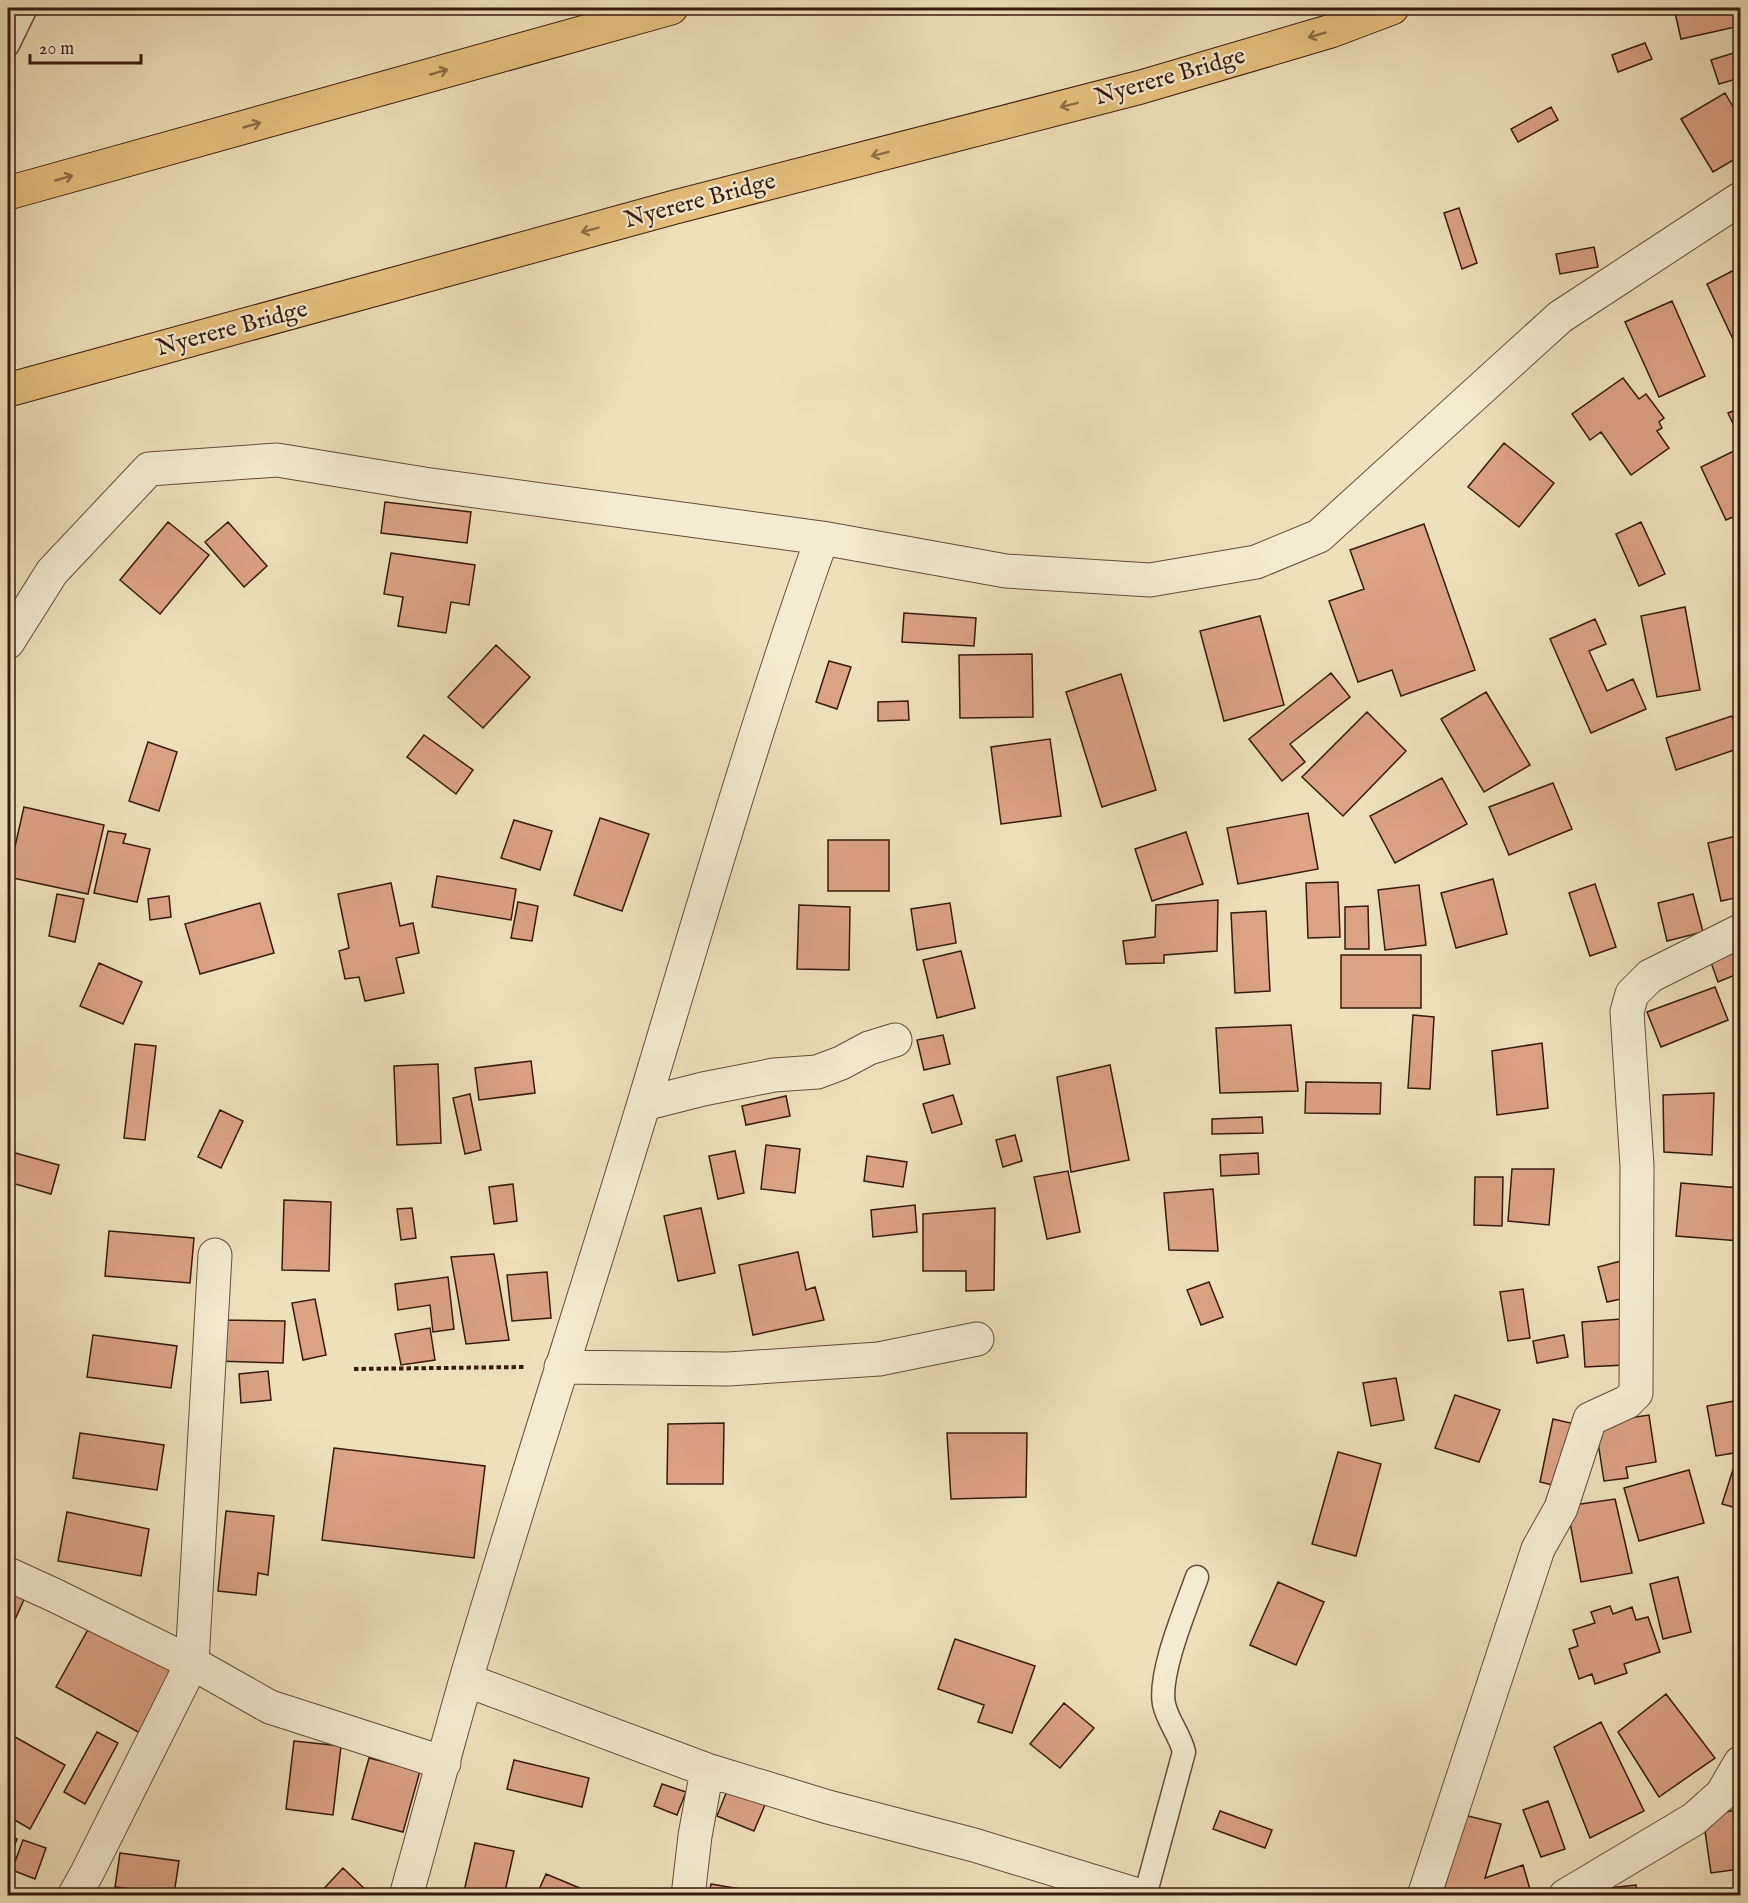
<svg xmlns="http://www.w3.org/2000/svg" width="1748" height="1903" font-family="'IM FELL English',serif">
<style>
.building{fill:#dba284;stroke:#371a0e;stroke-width:1.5}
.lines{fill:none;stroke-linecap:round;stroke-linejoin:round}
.service-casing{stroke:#654c39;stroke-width:25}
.minor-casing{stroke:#654c39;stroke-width:35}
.primary-casing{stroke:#371a0e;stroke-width:35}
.path{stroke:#371a0e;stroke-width:4;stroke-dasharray:4.5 3;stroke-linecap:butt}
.service{stroke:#f4ecd2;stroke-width:22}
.minor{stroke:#f4ecd2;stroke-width:33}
.primary{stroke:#e7c07d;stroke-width:33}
.oneway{stroke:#8f6d46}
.labels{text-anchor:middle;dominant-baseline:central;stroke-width:4.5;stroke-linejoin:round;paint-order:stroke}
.street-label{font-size:24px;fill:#371a0e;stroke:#f4ecd2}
</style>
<rect width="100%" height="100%" fill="#eee1ba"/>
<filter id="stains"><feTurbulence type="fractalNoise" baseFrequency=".00333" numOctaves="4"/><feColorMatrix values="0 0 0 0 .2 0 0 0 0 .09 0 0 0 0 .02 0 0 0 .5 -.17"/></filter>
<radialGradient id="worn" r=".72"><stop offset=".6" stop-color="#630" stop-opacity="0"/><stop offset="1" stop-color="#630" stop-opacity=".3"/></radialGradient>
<!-- building -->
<path class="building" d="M1674,8H1740V26L1681,39Z
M1645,43L1652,59L1618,72L1612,55Z
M1740,51V78L1719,84L1711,60Z
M1725,93L1740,119V156L1713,172L1681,119Z
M1551,107L1558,120L1518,142L1511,129Z
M1459,208L1477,263L1462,269L1444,213Z
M1594,247L1598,267L1560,274L1556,254Z
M1740,267V354L1707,284Z
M1672,301L1705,376L1659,397L1625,322Z
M1623,378L1639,399L1646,394L1664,418L1659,422L1662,428L1657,431L1669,448L1631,475L1601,432L1590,440L1572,414Z
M1740,408V428L1736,430L1728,413Z
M1504,443L1554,483L1519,527L1468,487Z
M1740,448V514L1726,520L1701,467Z
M385,502L471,512L467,543L381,533Z
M168,522L209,555L160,614L120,580Z
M228,522L267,566L244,587L205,542Z
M1641,522L1665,574L1639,586L1616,534Z
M1424,524L1475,670L1401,696L1392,670L1358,682L1329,601L1364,589L1350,550Z
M391,553L475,565L469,605L451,602L446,633L398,626L403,597L384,594Z
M1685,607L1700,690L1657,697L1641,616Z
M904,613L976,618L974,646L902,642Z
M1260,616L1284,705L1224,721L1200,631Z
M1595,619L1606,644L1589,651L1607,691L1633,679L1646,709L1591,733L1550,639Z
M496,645L530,677L483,728L448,697Z
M1032,654L1033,717L960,718L959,655Z
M829,661L851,667L837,709L816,702Z
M1331,673L1350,697L1290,744L1305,762L1282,781L1249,739Z
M1121,674L1156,790L1102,807L1066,692Z
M1486,692L1530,765L1484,792L1441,719Z
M908,701L909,720L878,721V702Z
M1367,712L1406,751L1343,816L1302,777Z
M1732,716L1740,742V748L1676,770L1666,738Z
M424,735L473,770L456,794L407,757Z
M1050,739L1061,816L1001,824L991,747Z
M148,742L177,752L159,811L129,801Z
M1442,778L1467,824L1395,863L1370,816Z
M1553,783L1572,829L1509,855L1489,807Z
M24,807L104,825L88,894L8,877Z
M1308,813L1318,869L1238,884L1227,828Z
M600,818L649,834L622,911L574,895Z
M514,820L552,831L540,870L501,858Z
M108,831L126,834L123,843L150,849L137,902L94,893Z
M1186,832L1203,884L1152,901L1135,849Z
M1740,835V897L1721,901L1708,843Z
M828,840H889V891H828Z
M437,876L516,889L511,920L432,907Z
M1493,879L1507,934L1456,948L1441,893Z
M1338,882L1340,937L1308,938L1306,883Z
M391,883L400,926L413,923L419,953L396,958L404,993L365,1001L359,977L345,979L339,951L349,948L338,894Z
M1595,884L1616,947L1590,956L1569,893Z
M1419,885L1426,945L1385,950L1378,890Z
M57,894L84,899L75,942L49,936Z
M1693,894L1703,932L1667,941L1658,903Z
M169,896L171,917L150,920L148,899Z
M1218,900L1217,951L1164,955V963L1126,964L1123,941L1155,937L1156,905Z
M518,902L538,906L532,941L511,938Z
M260,903L274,953L200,974L185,924Z
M950,903L956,943L917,950L911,909Z
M799,905L850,907L849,970L797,969Z
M1368,906L1369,949H1345V907Z
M1266,911L1270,991L1235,993L1231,913Z
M1740,942V973L1718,982L1708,954Z
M961,951L975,1008L937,1018L923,960Z
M1341,955H1421V1008H1341Z
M99,963L142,982L123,1024L80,1006Z
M1715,987L1728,1020L1661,1047L1647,1012Z
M1413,1015L1434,1017L1430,1089L1408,1088Z
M1291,1025L1298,1091L1220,1093L1216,1028Z
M943,1035L950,1064L924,1070L917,1040Z
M1542,1043L1548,1108L1497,1115L1492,1051Z
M135,1044L156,1046L145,1140L124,1138Z
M531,1061L535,1093L479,1100L475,1068Z
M438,1064L441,1143L397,1145L394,1066Z
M1110,1065L1129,1160L1071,1172L1057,1077Z
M1306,1082L1381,1083L1380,1114L1305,1113Z
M1714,1093L1712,1155L1664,1152L1663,1095Z
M470,1094L481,1150L465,1154L453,1098Z
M953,1095L962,1124L932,1133L923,1104Z
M786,1096L790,1116L746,1125L742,1106Z
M220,1110L243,1121L221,1168L198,1157Z
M1262,1117L1263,1133L1212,1134V1119Z
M1015,1135L1022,1161L1003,1167L996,1140Z
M766,1145L800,1149L795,1193L761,1189Z
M8,1151L59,1165L51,1194L8,1182Z
M735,1151L744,1193L718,1199L709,1156Z
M1258,1153L1259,1174L1221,1176L1220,1155Z
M867,1156L907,1162L903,1187L864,1181Z
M1512,1169H1554L1549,1225L1508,1221Z
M1068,1171L1080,1232L1047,1239L1034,1177Z
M1475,1177H1503L1502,1226L1474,1225Z
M1681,1183L1740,1188V1241L1676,1236Z
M513,1184L517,1221L494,1224L489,1187Z
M1213,1189L1218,1251L1169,1250L1164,1193Z
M284,1200L331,1202L329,1271L282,1270Z
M915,1205L917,1232L873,1237L871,1210Z
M412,1208L416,1238L401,1240L397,1209Z
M701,1208L715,1273L678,1281L664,1216Z
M995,1208L994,1290L966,1291V1271H923V1214Z
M109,1231L194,1238L190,1283L105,1276Z
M798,1252L806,1290L815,1287L824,1320L753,1335L739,1265Z
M494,1254L509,1340L466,1344L451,1257Z
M1621,1261L1630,1297L1607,1302L1598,1267Z
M547,1272L551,1318L512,1321L507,1275Z
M448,1277L454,1329L433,1332L430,1305L398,1310L395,1284Z
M1209,1282L1223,1317L1201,1325L1187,1290Z
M1523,1289L1530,1338L1508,1341L1500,1292Z
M315,1299L326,1355L303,1360L292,1303Z
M1621,1319L1625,1365L1585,1367L1582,1322Z
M217,1320L285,1321L283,1363L215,1361Z
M430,1328L435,1360L401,1365L395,1334Z
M93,1335L177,1346L171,1388L87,1377Z
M1564,1335L1568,1357L1537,1363L1533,1341Z
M268,1371L271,1400L241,1403L239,1374Z
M1396,1378L1404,1420L1371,1426L1363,1383Z
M1455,1395L1500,1410L1479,1462L1435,1448Z
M1740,1400V1452L1716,1456L1707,1406Z
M1649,1415L1656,1462L1626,1467L1628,1478L1604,1481L1595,1423Z
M1553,1419L1579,1425L1565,1488L1540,1482Z
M724,1423L723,1484H667L668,1424Z
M80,1433L164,1445L157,1490L73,1478Z
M947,1433H1027L1026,1497L951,1499Z
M334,1448L485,1466L474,1558L322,1540Z
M1338,1452L1381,1464L1356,1556L1312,1544Z
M1737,1457H1740V1509L1722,1504Z
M1689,1470L1704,1523L1639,1541L1624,1488Z
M1615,1499L1632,1573L1581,1582L1567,1506Z
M226,1511L274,1516L268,1575L258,1573L256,1595L218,1591Z
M67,1512L149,1529L141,1576L58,1561Z
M1678,1577L1691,1632L1663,1639L1650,1584Z
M1278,1582L1324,1602L1296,1665L1250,1645Z
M8,1586L27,1593L12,1626L8,1625Z
M1610,1606L1613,1614L1632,1607L1636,1620L1648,1617L1660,1652L1624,1664L1627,1673L1595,1684L1592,1674L1579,1679L1569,1649L1578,1646L1573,1630L1595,1623L1591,1612Z
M90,1626L174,1672L140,1733L56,1687Z
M955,1639L1035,1666L1012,1733L978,1722L984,1705L938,1689Z
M1666,1694L1715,1758L1659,1797L1618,1732Z
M1064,1703L1094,1728L1060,1768L1030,1744Z
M1601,1722L1644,1811L1590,1838L1554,1747Z
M97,1732L118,1743L85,1804L64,1792Z
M8,1733L65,1765L30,1829L8,1816Z
M294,1741L341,1746L333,1815L286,1809Z
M369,1758L420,1771L403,1832L352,1819Z
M514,1760L589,1778L582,1807L507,1789Z
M732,1778L770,1793L754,1831L717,1816Z
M662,1784L686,1792L677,1815L654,1806Z
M1548,1801L1565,1849L1541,1857L1523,1810Z
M1740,1809V1869L1711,1873L1703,1817Z
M1220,1811L1272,1830L1265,1848L1213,1829Z
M1464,1815L1501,1824L1485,1878L1523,1865L1531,1893L1526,1896H1442Z
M8,1835L17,1839L8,1863Z
M23,1840L46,1848L35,1879L12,1870Z
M475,1843L514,1851L504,1896H463Z
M120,1853L179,1861L174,1894L115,1887Z
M343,1868L372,1896H317Z
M546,1874L599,1896H536Z
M711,1884L753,1891L752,1896H709Z
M1636,1885L1637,1896H1580V1891Z"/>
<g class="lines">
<defs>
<path id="service" d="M8,45L26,8
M1145,1896L1184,1752C1180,1735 1167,1720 1164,1704C1158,1674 1186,1608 1197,1577"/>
<path id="minor" d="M8,642L52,572L149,469L277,460L424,484L822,538L1006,571L1150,580L1256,562L1319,536L1560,317L1740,199
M644,1104L703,1089L774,1075L817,1072L841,1063L869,1048L895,1040
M561,1367L728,1369L879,1359L977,1339
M8,1574L56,1596L192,1663L270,1707L444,1763
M466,1680L707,1770L828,1807L974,1845L1141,1896
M74,1896L87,1873L192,1663L215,1255
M406,1896C427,1822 446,1749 467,1676C524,1484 586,1294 644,1103C701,914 756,724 822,538
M688,1896L695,1836L707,1770
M1424,1896L1538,1549L1561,1508L1590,1419L1627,1402L1636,1393L1637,1166L1627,1012L1632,994L1650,976L1740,931
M1565,1896L1694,1819L1722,1794L1740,1763"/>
<path id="primary" d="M8,193L671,8
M8,390L675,207L1141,87L1331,31L1392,8"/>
</defs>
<!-- service casing -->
<use href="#service" class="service-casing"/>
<!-- minor casing -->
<use href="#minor" class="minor-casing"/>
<!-- primary casing -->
<use href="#primary" class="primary-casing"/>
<!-- path -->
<path class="path" d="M354,1369L524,1367"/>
<!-- service -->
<use href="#service" class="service"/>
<!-- minor -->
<use href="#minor" class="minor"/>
<!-- primary -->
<use href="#primary" class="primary"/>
</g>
<!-- one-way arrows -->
<defs><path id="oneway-shaft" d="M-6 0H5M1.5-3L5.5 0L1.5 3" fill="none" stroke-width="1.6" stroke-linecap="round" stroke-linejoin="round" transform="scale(1.5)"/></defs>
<g class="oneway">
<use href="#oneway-shaft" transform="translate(1317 35) rotate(164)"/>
<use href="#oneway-shaft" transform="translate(439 72) rotate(-16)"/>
<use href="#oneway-shaft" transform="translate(1069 105) rotate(166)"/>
<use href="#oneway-shaft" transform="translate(252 125) rotate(-16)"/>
<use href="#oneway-shaft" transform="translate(880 154) rotate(166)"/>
<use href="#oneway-shaft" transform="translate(64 178) rotate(-16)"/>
<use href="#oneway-shaft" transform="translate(590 230) rotate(165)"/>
</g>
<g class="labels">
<!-- street labels -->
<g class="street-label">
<text transform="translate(1170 77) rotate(-16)">Nyerere Bridge</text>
<text transform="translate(700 201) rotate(-15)">Nyerere Bridge</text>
<text transform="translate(232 329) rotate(-15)">Nyerere Bridge</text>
</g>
</g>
<!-- margin -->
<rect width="1748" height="1903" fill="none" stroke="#eee1ba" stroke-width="30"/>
<rect x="9" y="9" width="1730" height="1885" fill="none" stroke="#371a0e" stroke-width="3"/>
<rect x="15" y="15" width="1718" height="1873" fill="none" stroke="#371a0e" stroke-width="1.5"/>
<!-- scale -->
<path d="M30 54v9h111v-9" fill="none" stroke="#371a0e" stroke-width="3"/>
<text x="39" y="54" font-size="18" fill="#371a0e" stroke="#f4ecd2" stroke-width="4.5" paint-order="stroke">20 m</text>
<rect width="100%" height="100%" filter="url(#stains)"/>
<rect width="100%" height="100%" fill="url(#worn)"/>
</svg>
